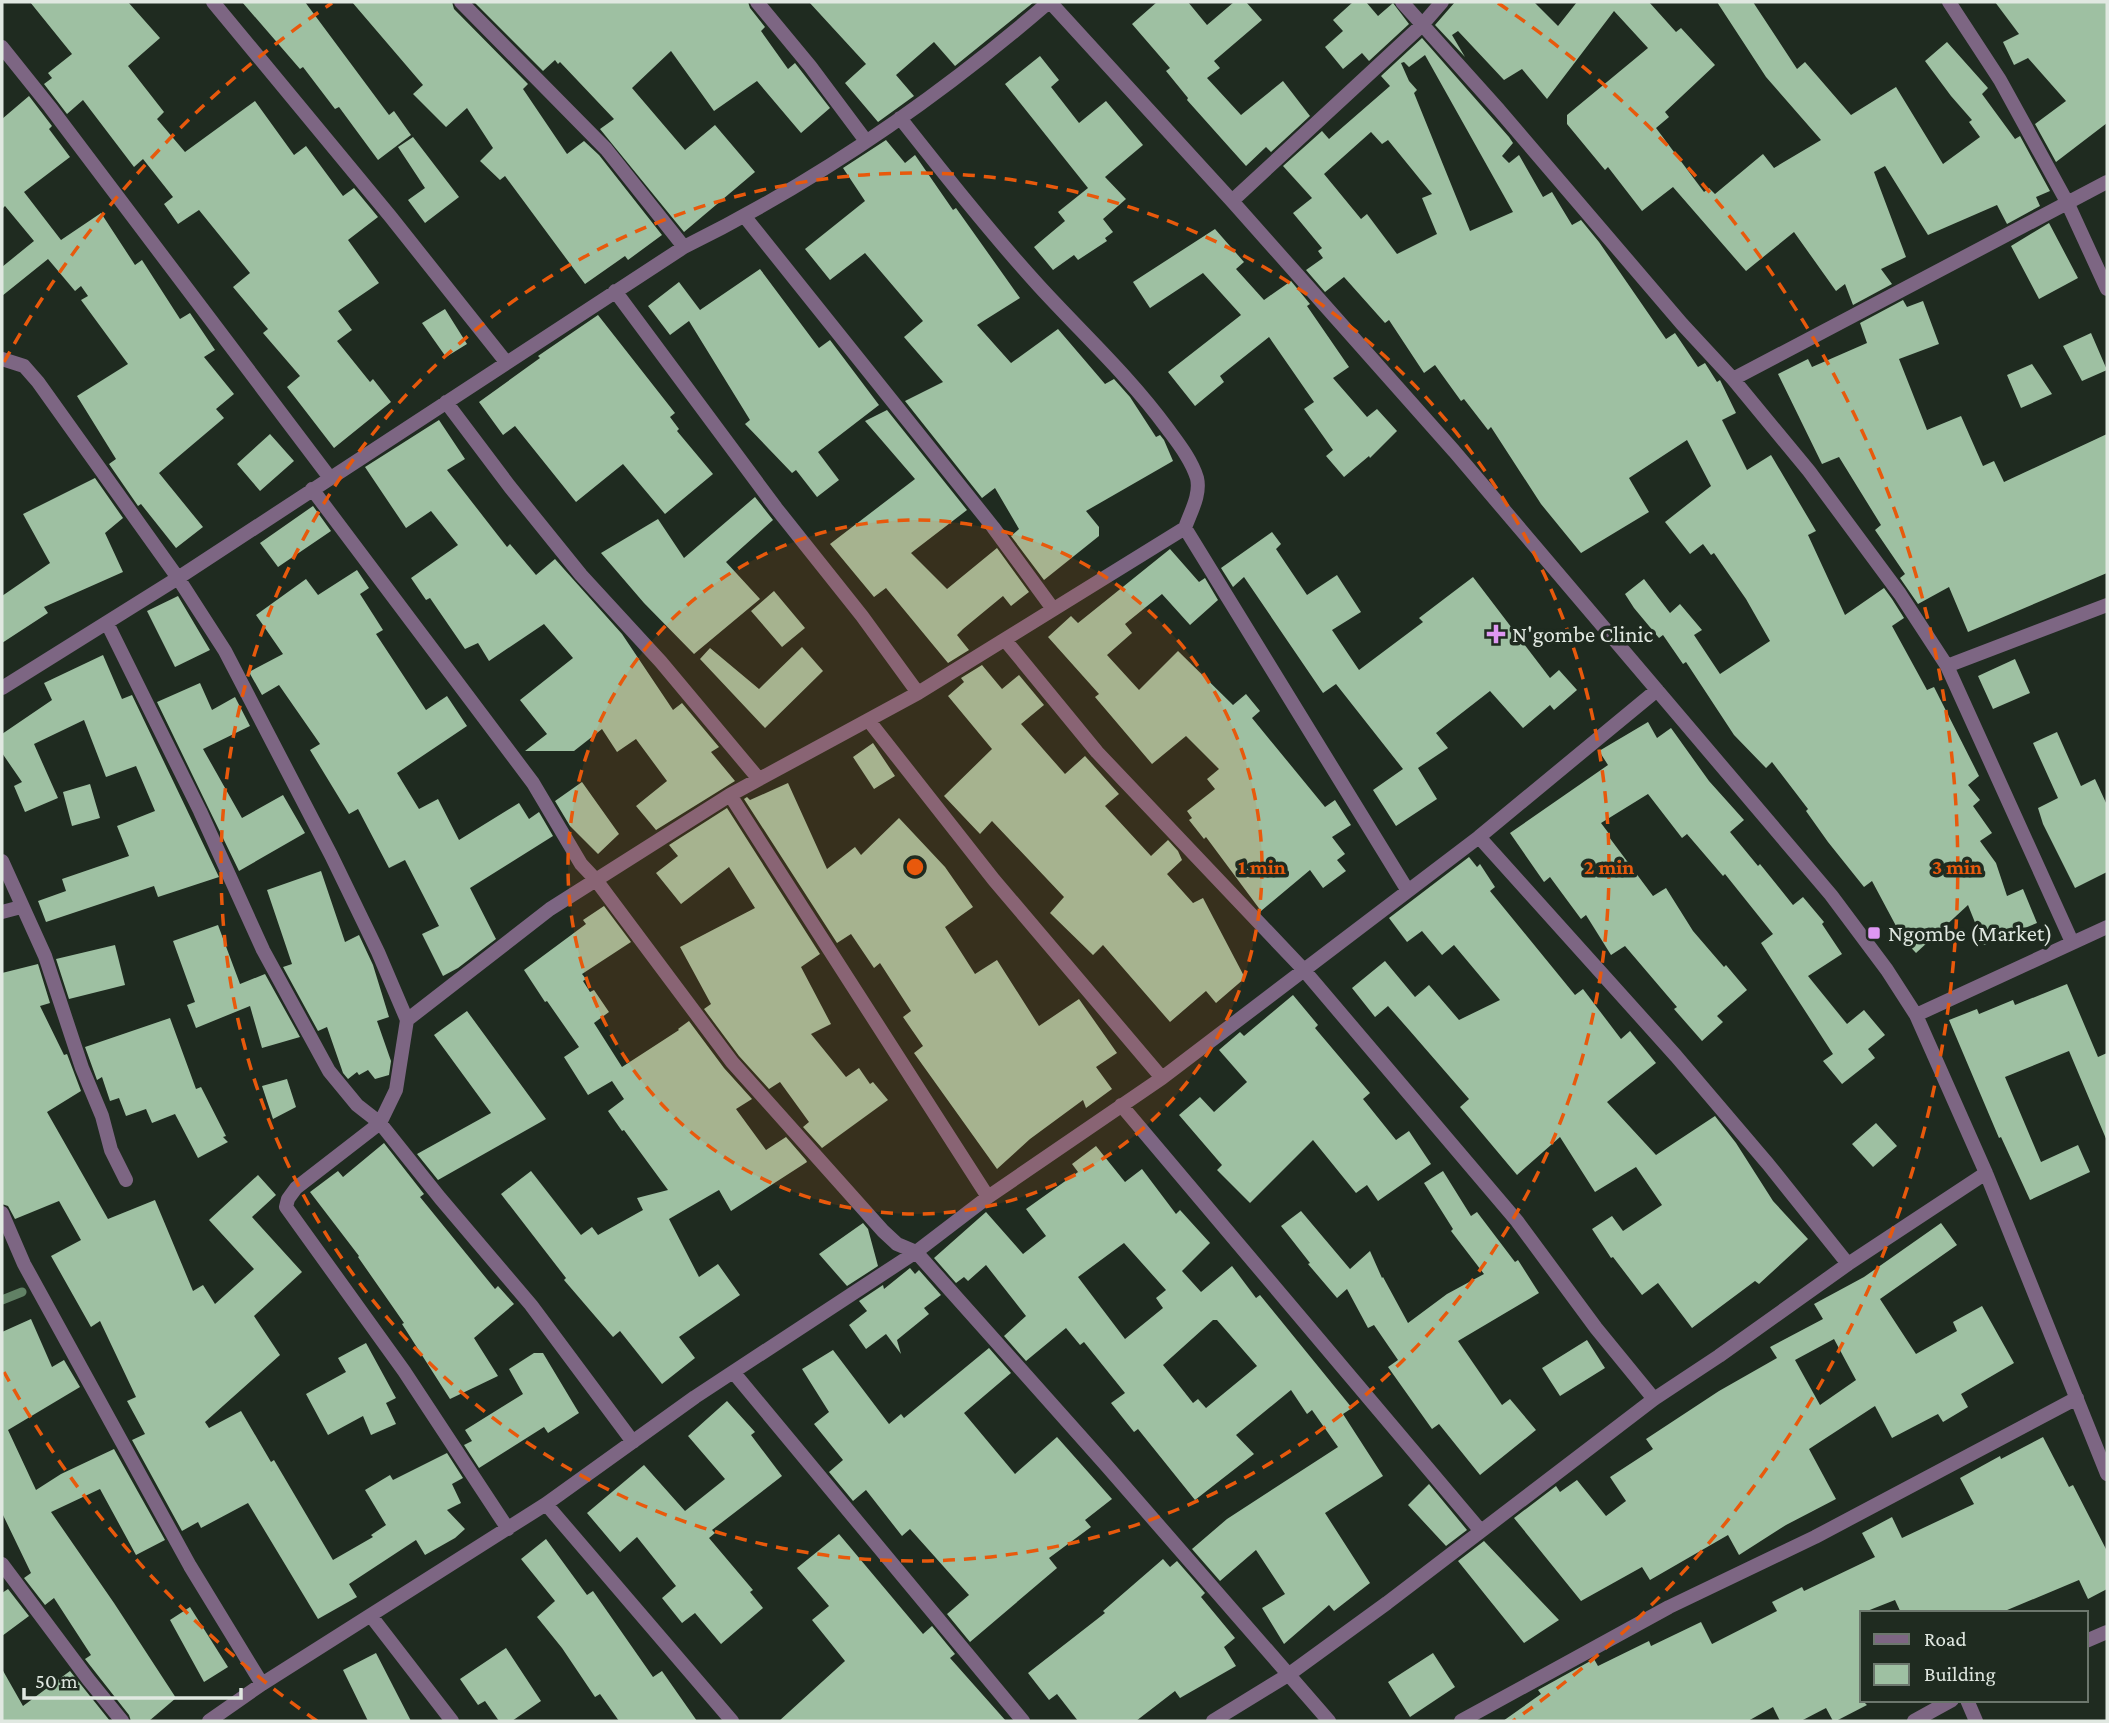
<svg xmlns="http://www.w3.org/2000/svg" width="2109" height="1723" font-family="'Crimson Pro',serif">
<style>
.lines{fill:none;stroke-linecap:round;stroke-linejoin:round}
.stream{stroke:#618165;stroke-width:9}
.building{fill:#9ec0a2;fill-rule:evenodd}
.street{stroke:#7d6683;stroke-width:14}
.ring{fill:none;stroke:#e8590c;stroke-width:3.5;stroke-dasharray:12 9}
.poi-dot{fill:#de98f2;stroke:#1f2b20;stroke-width:2.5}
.labels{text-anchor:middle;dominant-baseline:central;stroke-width:7;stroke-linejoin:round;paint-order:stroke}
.poi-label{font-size:23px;fill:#e0e8e1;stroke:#1f2b20;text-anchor:start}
.centre{fill:#e8590c;stroke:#1f2b20;stroke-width:3.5}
.ring-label{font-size:21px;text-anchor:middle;font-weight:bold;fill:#e8590c;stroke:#1f2b20;stroke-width:7;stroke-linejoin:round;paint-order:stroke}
</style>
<rect width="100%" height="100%" fill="#1f2b20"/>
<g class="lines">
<!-- stream -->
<path class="stream" d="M2,1300L22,1292"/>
</g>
<!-- building -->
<path class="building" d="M30,2H128L160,38L128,66L164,112L157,119L185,152L255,101L294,155L306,146L343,196L354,188L378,217L348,240L379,283L338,311L352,330L337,341L370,382L373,379L391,402L334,448L287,387L300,376L263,333L268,329L233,287L250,273L199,210L178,224L164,204L173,197L143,159L134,167L83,100L67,114L44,84L52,78L48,73L72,54Z
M242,2H305L389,115L394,111L411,135L378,160L339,107L335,109L303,67L300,69Z
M352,2H452L454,9L528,84L523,89L567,154L584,141L599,155L662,235L628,260L625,256L585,284L505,176L500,180L480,161L493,148L467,108L446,127L413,94L423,85Z
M474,2H748L750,8L765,27L761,31L788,69L795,63L830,108L801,133L757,81L714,111L671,51L632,88L685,150L715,125L755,172L684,232L600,129L614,119L560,62L558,64L555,60L543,71Z
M809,2H1034L955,66L934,42L896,75L914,96L878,122L845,83L866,64Z
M1157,2H1188L1207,25L1234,2H1246L1262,20L1214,61L1220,68L1207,78L1241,115L1283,81L1310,116L1271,152L1266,147L1246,166L1187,100L1188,98L1166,71L1170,68L1132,24Z
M1353,2H1366L1378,16L1393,3L1409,24L1369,61L1362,53L1343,69L1325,47L1343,31L1333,20Z
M1455,2H1534L1558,26L1577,2H1649L1676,32L1681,28L1715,65L1665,112L1669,117L1656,128L1704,192L1709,188L1715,194L1763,154L1774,168L1821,140L1766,77L1717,2H1753L1797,69L1805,62L1851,115L1896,87L1943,164L1980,137L1969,122L1972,120L1951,96L1925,61L1947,42L1988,88L1982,94L2015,139L2020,136L2050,191L2036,197L2040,206L2007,224L1997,205L1928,235L1885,166L1874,172L1906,257L1881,269L1892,284L1853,305L1845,284L1836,291L1794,232L1746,271L1673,187L1642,211L1608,167L1605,170L1567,124V115L1648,48L1614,11L1547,99L1522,69L1504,80L1458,31L1452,35L1465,57L1435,25Z
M1995,2H2107V123L2056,162L2035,124L2066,101L2028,58L2014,65L2003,42L2019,34Z
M1422,38L1509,137L1513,143L1502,156L1509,163L1519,155L1543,197L1552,192L1572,225L1581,220L1599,242L1666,339L1675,333L1698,367L1705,363L1717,382L1720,380L1736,413L1722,420L1747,470L1771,455L1816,531L1808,535L1845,615L1884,588L1892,599L1904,618L1892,626L1927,690L1934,687L1979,776L1968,785L1980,800L1973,806L1992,833L1980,841L1996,863L2007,896L2023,889L2037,923L1984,945L1968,905L1916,953L1903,939L1872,881L1864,887L1828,842L1806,811L1808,809L1772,762L1766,768L1734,735L1686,662L1683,664L1663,635L1659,638L1634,608L1625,594L1644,579L1670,613L1680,604L1702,630L1694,635L1720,674L1770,641L1746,599L1714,553L1711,555L1703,544L1690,554L1665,522L1711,486L1687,440L1629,478L1649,512L1581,553L1541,504L1491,427L1488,430L1464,399L1461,401L1435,365L1424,373L1389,320L1385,323L1344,277L1325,292L1306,270L1323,258L1318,251L1322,248L1293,213L1312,198L1283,166L1322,131L1329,139L1390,86L1381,76ZM1425,55L1513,212L1470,231L1414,93L1417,90L1409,81L1401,63L1404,62L1409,67ZM1371,132L1382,144L1388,140L1432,194L1422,198L1437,234L1397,254L1367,214L1361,219L1324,174Z
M1040,56L1059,80L1051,87L1079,123L1106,101L1143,145L1105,177L1126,199L1103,219L1113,232L1105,238L1107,241L1078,260L1074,255L1053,270L1034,247L1065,221L1058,212L1088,188L1005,84Z
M29,96L52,126L49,129L70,157L24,192L61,240L101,213L135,265L142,260L180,319L190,313L215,350L204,357L234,394L216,409L224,418L159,473L203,527L176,548L141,504L138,506L109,464L116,459L77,396L128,364L81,300L88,296L81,286L75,291L48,259L2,296V267L34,241L5,206L2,209V119Z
M413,137L459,197L425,223L408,200L425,188L398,147Z
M886,140L905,163L915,155L953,210L956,208L1020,298L977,325L1011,363L1058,329L1105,384L1114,379L1130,397L1156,437L1160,435L1164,440L1173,461L1086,511L1099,527V536L1044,580L1011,536L1019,529L995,488L982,498L905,401L943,382L904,337L923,321L865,253L830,280L805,249L865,201L843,168Z
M2049,223L2078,278L2039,299L2011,246Z
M1215,229L1244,262L1236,269L1264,300L1291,281L1310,304L1307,306L1349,367L1333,378L1367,417L1377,409L1397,431L1370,458L1369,456L1344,477L1326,456L1333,450L1304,409L1314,402L1269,337L1220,376L1224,382L1195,406L1168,372L1241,315L1203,273L1150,308L1133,282Z
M760,269L819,348L830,340L879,405L818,452L839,480L817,497L796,470L792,473L745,424L750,420L689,321L670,335L648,306L679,282L700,310Z
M1903,300L1907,307L1923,301L1939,344L1899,359L1927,430L1961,416L1983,466L1994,461L2004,482L2107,434V573L1968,632L1949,587L1918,604L1900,578L1905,574L1875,530L1881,525L1839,457L1822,464L1778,374L1808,359L1812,367L1867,343L1860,323Z
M445,309L467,344L446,357L422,323Z
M598,315L675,413L670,417L679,429L677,431L713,474L665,514L623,464L576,502L515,426L503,435L479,402L540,358L538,356Z
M2091,333L2107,370L2082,381L2063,346Z
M2032,364L2052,394L2021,408L2007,375Z
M887,410L967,510L911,553L947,589L997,548L1029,592L1011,606L1003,596L963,629L957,635L969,650L948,663L886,588L874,597L830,544L915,479L865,421Z
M439,420L465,459L447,470L507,547L510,544L536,575L555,559L622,634L673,710L682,703L719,747L711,752L735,781L656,830L636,806L667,781L636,739L617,752L602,729L574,751H525L547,734L520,700L573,658L544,624L489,661L478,643L465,649L430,598L426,600L411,578L458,545L431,511L406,528L365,467Z
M270,434L294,461L260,491L237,464Z
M95,478L123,518L105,533L123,572L44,607L48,613L2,643V596L50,563L23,514Z
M755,497L773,520L726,562L760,599L694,654L644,603L601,553L658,519L684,558Z
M313,506L331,531L278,567L260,543Z
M1272,532L1281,544L1276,549L1307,595L1337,575L1361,612L1332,630L1359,670L1423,622L1419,618L1473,577L1550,678L1559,670L1577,690L1554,710L1550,705L1523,728L1490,691L1436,733L1448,748L1418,768L1437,799L1396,826L1373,790L1403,769L1336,684L1323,693L1244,577L1233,587L1221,568Z
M1170,549L1199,582L1205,578L1218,600L1190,625L1162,594L1125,624L1132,633L1107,655L1139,690L1178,651L1233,705L1246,694L1260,711L1252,718L1325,807L1335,800L1351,825L1332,837L1345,854L1337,860L1346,871L1323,888L1310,870L1261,911L1206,837L1204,839L1189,820L1192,818L1187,811L1215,789L1207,779L1219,769L1186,736L1152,764L1095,697L1099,694L1048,637L1071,616L1078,623Z
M357,570L369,588L360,594L383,630L376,634L426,710L447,696L467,726L397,773L419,809L438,799L459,840L519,803L529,819L539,812L553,836L470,888L496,939L458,968L443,976L422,934L439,926L405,860L389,868L358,809L349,814L310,750L320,744L279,685L262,695L249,672L283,654L256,615L306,579L318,595Z
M774,591L805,628L782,647L751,611Z
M178,596L210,650L175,667L147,611Z
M802,647L823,671L765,728L700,659L710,648L759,689Z
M103,655L122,699L132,695L219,877L158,897L154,886L46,922L38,901L66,891L62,879L129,856L117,826L155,811L136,766L106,777L84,720L34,744L58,798L25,812L14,786L22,782L2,753V734L52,700L44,683Z
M2015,659L2030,693L1993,709L1978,676Z
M982,665L1002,689L1019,675L1044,705L1021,724L1065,774L1085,756L1119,794L1105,806L1151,856L1168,840L1178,851L1182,860L1167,874L1193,903L1203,898L1245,978L1216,1003L1206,991L1170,1022L1103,945L1093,955L1050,913L1064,897L992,821L980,834L944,796L992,749L948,696L964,682L961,678Z
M200,683L212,710L235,697L250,726L203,749L242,818L283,795L305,833L239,871L157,702Z
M1648,722L1657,738L1671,728L1709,781L1744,820L1730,832L1758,866L1760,864L1793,905L1803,897L1824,922L1822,924L1842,954L1808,976L1847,1024L1864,1010L1885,1035L1868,1049L1875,1058L1842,1084L1823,1061L1833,1054L1761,943L1773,934L1725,874L1723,876L1687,834L1682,838L1648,794L1601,823L1610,835L1609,837L1653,896L1666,888L1693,931L1724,967L1726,965L1747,990L1717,1016L1723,1022L1702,1041L1674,1009L1677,1007L1625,946L1611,955L1586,915L1581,919L1550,877L1544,882L1510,833L1608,765L1599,751Z
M2057,732L2081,786L2095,779L2107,805V872L2075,888L2043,824L2038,808L2058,798L2033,743Z
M873,743L895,776L874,789L853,757Z
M582,782L619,834L598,854L570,826L555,801Z
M788,783L827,869L855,847L861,855L899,818L945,867L973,907L945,927L975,974L997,960L1039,1026L1079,999L1117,1053L1096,1067L1112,1089L1086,1108L1083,1100L1030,1139L997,1169L914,1053L923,1046L903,1017L911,1011L880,963L874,968L851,934L837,943L744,799L747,797L750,800Z
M90,784L100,818L72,826L63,792Z
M727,808L820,954L801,967L831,1024L811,1034L846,1077L859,1068L870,1084L873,1082L888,1100L822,1148L803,1127L809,1122L780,1082L769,1089L739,1056L704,1009L711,1004L680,947L755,908L729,867L681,904L656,873L678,856L669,845Z
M1469,857L1477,867L1480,864L1495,887L1490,891L1575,995L1583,989L1621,1039L1630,1031L1656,1063L1607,1102L1656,1155L1715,1116L1736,1143L1773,1201L1808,1239L1759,1284L1755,1281L1692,1328L1658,1283L1642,1295L1613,1257L1611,1258L1592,1229L1612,1216L1623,1231L1662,1205L1636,1167L1595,1192L1560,1137L1517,1175L1460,1107L1469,1099L1410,1031L1388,1006L1375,1017L1352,988L1385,961L1415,997L1429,985L1459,1020L1500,1000L1454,945L1442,955L1422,931L1407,942L1389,918Z
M321,871L345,942L359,935L373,965L389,1017L377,1021L391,1061L389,1075L375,1079L368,1070L359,1075L357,1072L348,1079L343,1073L327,1027L318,1031L283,967L292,964L267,890Z
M604,906L631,942L582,974L586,979L583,981L590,992L594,990L609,1012L594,1023L622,1067L679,1030L678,1029L689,1021L724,1068L752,1099L736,1109L766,1150L786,1137L806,1160L807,1162L731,1211L719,1190L669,1219L699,1277L718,1264L740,1295L679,1337L695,1358L662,1384L620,1331L613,1337L564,1280L566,1278L501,1194L531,1171L581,1235L592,1227L598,1235L643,1210L637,1198L668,1190L624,1130L622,1131L608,1111L624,1099L612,1081L588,1095L564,1057L579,1047L547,1001L545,1002L524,970L586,924L583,920Z
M218,925L240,984L265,974L300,1037L262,1048L250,1006L196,1028L187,1005L195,1002L173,941Z
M115,945L125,985L69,999L56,959Z
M38,964L50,1003L40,1006L64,1055L67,1054L81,1091L47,1112L108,1219L155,1200L193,1291L203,1285L215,1304L254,1269L209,1220L258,1175L276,1195L252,1217L302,1272L254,1316L280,1355L205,1422L209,1428L241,1411L271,1462L274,1460L333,1560L373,1537L371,1535L386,1525L365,1490L390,1475L393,1480L447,1453L463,1478L452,1484L461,1503L447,1510L465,1529L455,1538L425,1555L416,1540L349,1584L357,1597L318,1619L248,1503L201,1528L198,1522L182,1531L132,1440L145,1434L127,1401L136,1397L100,1321L91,1327L51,1256L81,1240L59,1201L15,1219L8,1206L2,1204V973Z
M2067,984L2098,1057L2107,1053V1141L2069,1051L2005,1077L2041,1162L2078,1145L2090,1172L2030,1200L2001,1137L1999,1138L1949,1020L1977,1009L1979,1014L2013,1000L2015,1005Z
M1293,995L1318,1025L1315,1028L1370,1093L1363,1099L1396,1140L1409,1131L1431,1164L1378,1201L1367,1185L1356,1193L1313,1140L1250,1203L1217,1170L1222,1165L1179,1115L1200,1097L1214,1112L1247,1082L1219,1050L1240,1032L1244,1036Z
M467,1011L546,1119L438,1180L417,1154L491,1113L434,1035Z
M170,1018L196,1089L201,1087L226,1136L223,1137L228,1142L198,1158L175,1114L152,1123L146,1109L126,1116L119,1098L110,1101L102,1077L97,1080L85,1047Z
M287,1079L296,1107L273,1119L262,1086Z
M1876,1123L1897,1146L1873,1167L1852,1144Z
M384,1143L424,1194L420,1197L495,1289L498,1286L514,1304L474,1338L498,1376L450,1399L402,1324L404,1323L358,1257L359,1256L310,1192L338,1171L343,1177Z
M1096,1146L1125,1182L1142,1169L1176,1214L1180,1210L1210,1243L1182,1271L1201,1292L1232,1266L1256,1298L1260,1295L1352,1408L1343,1414L1383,1476L1325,1513L1370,1583L1334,1611L1329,1605L1284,1644L1262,1608L1285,1594L1256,1550L1220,1581L1192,1549L1227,1519L1338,1447L1312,1410L1307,1414L1291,1390L1236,1435L1254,1454L1195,1500L1138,1429L1134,1432L1111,1403L1125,1393L1084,1342L1080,1345L1066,1328L1026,1361L1004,1336L1026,1316L986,1265L968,1281L964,1277L956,1283L934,1258L986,1212L1023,1254L1046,1236L1026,1209L1078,1172L1072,1164ZM1124,1243L1166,1290L1156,1298L1163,1308L1125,1339L1078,1277ZM1213,1320H1217L1257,1366L1206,1408L1198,1399L1193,1403L1163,1365Z
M1443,1171L1471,1216L1477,1212L1515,1262L1518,1260L1539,1293L1458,1341L1502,1405L1510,1399L1536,1430L1480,1475L1439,1424L1432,1429L1388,1367L1398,1360L1374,1325L1368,1328L1347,1289L1337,1298L1308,1264L1310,1263L1281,1226L1301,1211L1350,1269L1370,1251L1382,1278L1383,1277L1408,1323L1447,1294L1484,1274L1451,1231L1453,1229L1424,1183Z
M863,1223L868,1229L878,1266L847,1286L819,1254Z
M1941,1223L1957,1245L1880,1299L1916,1354L1957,1331L1953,1322L1982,1306L2014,1363L1961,1394L1968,1407L1943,1422L1938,1414L1892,1438L1875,1406L1809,1449L1836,1499L1786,1525L1739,1555L1728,1535L1650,1580L1642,1567L1581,1601L1514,1518L1556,1486L1560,1492L1577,1480L1606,1516L1626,1501L1610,1477L1653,1449L1646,1439L1719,1391L1777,1358L1770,1347L1823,1319L1814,1304L1864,1277ZM1834,1339L1856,1380L1820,1405L1795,1360Z
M910,1268L915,1274L919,1270L941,1295L924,1308L929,1314L897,1340L901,1354L886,1334L866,1349L849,1325L867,1311L859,1301L883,1285L884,1289Z
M31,1319L52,1367L64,1360L80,1387L8,1430L36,1490L61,1474L114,1449L165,1540L136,1555L100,1489L51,1512L114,1603L176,1698L149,1721H131L129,1715L85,1659L91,1655L54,1598L45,1605L24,1578L31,1573L2,1513V1332Z
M1587,1340L1605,1368L1560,1396L1542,1368Z
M366,1343L396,1398L386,1403L396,1424L371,1435L363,1416L328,1435L306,1394L346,1372L338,1358Z
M989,1348L1011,1373L964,1413L1015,1474L1057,1437L1112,1499L1085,1520L1091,1527L1049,1558L1057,1568L970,1642L947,1614L969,1595L910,1529L902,1536L866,1490L853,1501L829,1472L843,1460L814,1424L829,1412L802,1369L833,1350L889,1424L901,1414L904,1418Z
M534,1353H543L579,1413L548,1433L544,1427L479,1468L464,1445L472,1441L465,1430L523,1394L509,1369Z
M727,1401L755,1432L751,1435L782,1476L712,1530L715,1533L709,1538L753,1590L750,1592L763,1608L721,1644L695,1613L682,1623L662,1598L676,1586L637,1537L620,1552L587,1513L644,1465L685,1511L725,1479L688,1436Z
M2043,1437L2069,1487L2073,1485L2107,1551V1589L2088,1599L2079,1580L2000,1613H1901L1895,1600L1862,1613V1700L1867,1705L1836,1721H1833L1826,1708L1801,1721H1780L1773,1707L1748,1721H1503L1541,1694L1538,1690L1594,1659L1598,1666L1649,1641L1651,1646L1701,1622L1712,1644L1777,1611L1772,1602L1802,1587L1804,1591L1875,1557L1862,1533L1892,1517L1902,1538L1974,1504L1960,1478L2000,1456L2001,1459Z
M1429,1484L1467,1530L1446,1546L1408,1505Z
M839,1534L923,1634L932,1626L955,1654L950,1658L1006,1721H779L845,1661L812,1620L829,1606L797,1568Z
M546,1539L587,1595L593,1591L653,1677L662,1671L697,1721H619L600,1694L595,1697L562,1648L537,1617L555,1601L521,1559Z
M1484,1541L1559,1620L1524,1643L1458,1561Z
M1163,1559L1170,1567L1177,1561L1205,1593L1201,1597L1235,1638L1224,1647L1236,1666L1180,1698L1175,1691L1136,1721H1078L1057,1694L1049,1700L1028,1673L1105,1613L1103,1611Z
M8,1589L29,1616L2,1636V1593Z
M190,1607L228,1667L204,1682L170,1620Z
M506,1648L541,1701L512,1721H499L485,1701L478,1705L460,1679Z
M376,1653L411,1721H368L343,1670Z
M1433,1653L1455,1687L1410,1717L1388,1682Z
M2,1669L23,1706L70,1671L110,1721H2Z"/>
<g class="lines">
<!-- street -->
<path class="street" d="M213,2L390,216L506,362
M461,2L606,149L684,247
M757,2L810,66L866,141
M1050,2L1232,201L1454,451L1831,895L1887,970L1916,1015L1986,1173L2107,1474
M1402,2L1499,110L1682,324L1733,379L1809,471L1900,594L1947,666L2072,942
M1949,2L2000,80L2067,202L2107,289
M2,47L50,107L330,478
M900,118C945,175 990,232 1039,286C1082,333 1129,376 1167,428C1178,443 1191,459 1197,478C1201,495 1190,513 1185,528L918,693L730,795L988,1197
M1232,201L1422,25L1442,2
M745,217L993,527L1053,609
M615,291L776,508L862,616L918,693
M2,359L24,366L38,382L178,578L225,651L331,855L378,952L407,1020L396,1090L380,1123L296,1188L288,1199L286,1207L404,1371L508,1529
M1733,379L2107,182
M446,402L510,487L581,575L661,662L758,778
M312,489L533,783L581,864L596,880L732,1062L883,1231L897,1244L916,1252L1106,1465L1329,1721
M1185,528L1408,891
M107,623L200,811L263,950L329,1071L357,1105L380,1123L440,1198L531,1305L633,1442
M1005,640L1097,752L1303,969L1517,1221L1596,1328L1654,1399
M1947,666L2107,605
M2,688L178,578L684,247C816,182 938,98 1049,2
M869,721L994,880L1162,1078
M1479,837L1676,1056L1768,1164L1848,1264
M2,861L45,956L82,1068L102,1116L111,1150L126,1180
M2,912L21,907
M1916,1015L2107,927
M407,1020L550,909L730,795
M1121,1105L1480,1530
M2,1213L24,1264L190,1566L262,1684
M734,1373L1023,1721
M546,1504L732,1721
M2,1564L88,1679L122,1721
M371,1616L452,1721
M2086,1641L2107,1632
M1967,1700L1976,1721
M209,1721L262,1684L546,1504L695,1397L916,1252L988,1197L1162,1078L1479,837L1657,690
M1213,1721L1288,1675L1387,1603L1654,1399L1719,1356L1848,1264L1986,1173
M1461,1721L1669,1607L1815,1537L2077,1398
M1914,1721L1952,1700"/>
</g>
<!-- distance rings -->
<circle cx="915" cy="867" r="347" fill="#e8590c" fill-opacity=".12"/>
<g class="ring">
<circle cx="915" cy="867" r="347"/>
<circle cx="915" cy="867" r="694"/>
<path d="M317 1721A1042 1042 0 0 1 4 1372M4 362A1042 1042 0 0 1 332 3M1498 3A1042 1042 0 0 1 1513 1721"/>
</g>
<!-- markers -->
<g class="poi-dot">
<path d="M1492.5 623.5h7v7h7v7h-7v7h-7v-7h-7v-7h7z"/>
<rect x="1867" y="926" width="14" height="14" rx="3.5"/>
</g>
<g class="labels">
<!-- poi labels -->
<g class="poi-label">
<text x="1512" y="634">N'gombe Clinic</text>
<text x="1888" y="933">Ngombe (Market)</text>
</g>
</g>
<circle cx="915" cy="867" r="10" class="centre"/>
<g class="ring-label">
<text x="1262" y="874">1 min</text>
<text x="1609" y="874">2 min</text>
<text x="1957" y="874">3 min</text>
</g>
<!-- border -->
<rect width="2109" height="1723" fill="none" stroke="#e0e8e1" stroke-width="7"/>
<!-- legend -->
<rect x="1860" y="1611" width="228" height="91" fill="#1f2b20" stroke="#6c776d" stroke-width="2"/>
<rect x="1874" y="1634" width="35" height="10" fill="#7d6683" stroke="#6c776d" stroke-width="2"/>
<text x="1924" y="1646" font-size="21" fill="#e0e8e1">Road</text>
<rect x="1874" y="1664" width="35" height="21" fill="#9ec0a2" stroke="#6c776d" stroke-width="2"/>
<text x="1924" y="1681" font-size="21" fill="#e0e8e1">Building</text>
<!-- scale -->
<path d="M24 1688v10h217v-10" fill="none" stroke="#e0e8e1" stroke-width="3.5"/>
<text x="35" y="1688" font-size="21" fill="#e0e8e1" stroke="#1f2b20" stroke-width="5" paint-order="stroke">50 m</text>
</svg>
